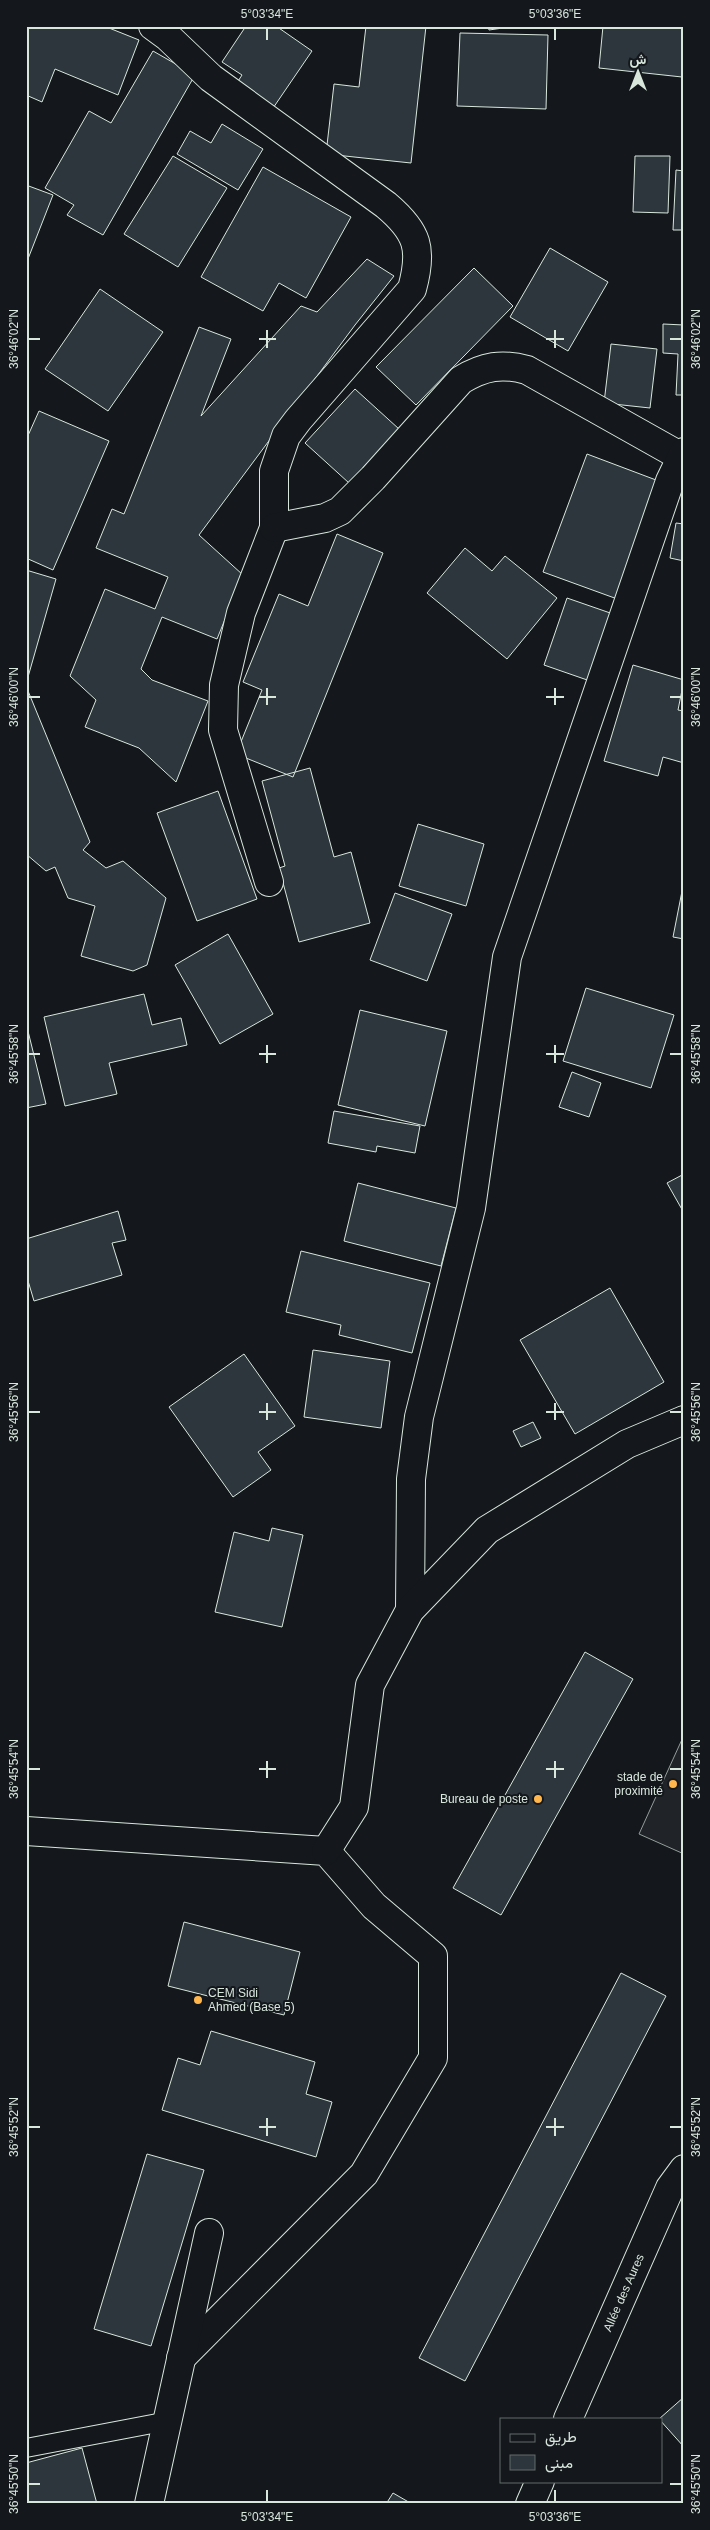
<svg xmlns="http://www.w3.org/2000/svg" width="710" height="2530" font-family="Helvetica,Vazirmatn,sans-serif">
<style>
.green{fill:#202428;stroke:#939e99}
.building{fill:#2c363c;stroke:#d8e6dc}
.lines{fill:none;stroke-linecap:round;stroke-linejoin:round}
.lane-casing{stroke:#d8e6dc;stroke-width:20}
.street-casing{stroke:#d8e6dc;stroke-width:30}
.lane{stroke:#14181c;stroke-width:18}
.street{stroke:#14181c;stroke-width:28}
.ticks{fill:none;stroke:#d8e6dc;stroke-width:2}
.poi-dot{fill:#ffb74d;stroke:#14181c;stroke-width:2}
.labels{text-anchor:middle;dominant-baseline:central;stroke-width:4;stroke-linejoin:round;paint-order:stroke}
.poi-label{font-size:12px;fill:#d8e6dc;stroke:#14181c;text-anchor:end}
.street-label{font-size:12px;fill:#d8e6dc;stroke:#14181c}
.neatline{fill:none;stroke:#d8e6dc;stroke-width:2}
.ticks-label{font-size:12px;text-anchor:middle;fill:#d8e6dc}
</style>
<rect width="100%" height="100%" fill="#14181c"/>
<!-- green -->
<path class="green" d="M684,1735V1854L639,1834Z"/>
<!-- building -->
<path class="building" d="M26,26H104L139,40L118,95L55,69L42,102L26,95Z
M246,26H276L312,51L269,114L233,89L242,75L222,62Z
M366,26H426L411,163L326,154L334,84L359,87Z
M488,26H517L489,30Z
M603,26H684L682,77L599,68Z
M460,33L548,35L546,109L457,106Z
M153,51L195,75L103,235L67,215L74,205L45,188L89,111L111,123Z
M222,124L263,149L238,190L177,154L190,131L211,143Z
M173,156L227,188L178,267L124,234Z
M635,156H670L668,213L633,212Z
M263,167L351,217L306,298L279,283L263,311L201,277Z
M676,170L684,171V230H673Z
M26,185L53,195L26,264Z
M550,248L608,282L568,351L510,317Z
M367,259L394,276L355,325L199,535L243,575L217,639L162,617L141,669L152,680L208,701L176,782L139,748L85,727L96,700L70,676L105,589L155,609L168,577L96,548L112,509L124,514L199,327L231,339L201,416L301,306L317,312Z
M474,268L513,306L416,405L376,367Z
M100,289L163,332L108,411L45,369Z
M663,324L684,325V395H676L678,354L663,353Z
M611,344L657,349L650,408L604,403Z
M355,389L399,429L349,483L305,443Z
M39,411L109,441L53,570L26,558V440Z
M587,454L664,483L620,600L543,572Z
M676,523L684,524V561L670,558Z
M337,534L383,553L293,777L236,754L262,690L243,682L279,594L308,606Z
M465,548L492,571L505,556L557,598L507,659L427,593Z
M26,570L56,579L26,684Z
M567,598L616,615L593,682L544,665Z
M633,665L684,680L678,710L684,711V763L663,757L658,776L604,761Z
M26,686L90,842L83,850L106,868L123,861L166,898L147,965L133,971L81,956L95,906L68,898L55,867L46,871L26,854Z
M310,768L334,857L351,852L370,923L299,942L279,868L285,866L262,781Z
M218,791L257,899L197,921L157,813Z
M418,824L484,844L466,906L399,886Z
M684,881V939L673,937Z
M395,893L452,914L427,981L370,960Z
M228,934L273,1014L220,1044L175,965Z
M586,988L674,1015L651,1088L563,1061Z
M144,994L152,1025L181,1018L187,1045L109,1063L117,1094L65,1106L44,1017Z
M360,1010L447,1031L425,1126L338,1105Z
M26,1023L46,1104L26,1108Z
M572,1072L601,1083L589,1117L559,1107Z
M334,1111L420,1126L415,1153L377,1146L376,1152L328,1143Z
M684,1174V1213L667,1183Z
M358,1183L456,1208L441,1266L344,1241Z
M118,1211L126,1240L112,1243L122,1275L34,1301L26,1274V1239Z
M301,1251L430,1283L412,1353L339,1335L341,1325L286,1312Z
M610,1288L664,1382L575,1434L520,1340Z
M313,1350L390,1361L381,1428L304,1417Z
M244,1354L295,1426L258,1452L271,1470L233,1497L169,1407Z
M533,1422L541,1438L521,1447L513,1431Z
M272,1528L303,1535L282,1627L215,1612L234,1532L269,1541Z
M585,1652L633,1679L501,1915L453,1888Z
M184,1922L300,1952L284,2015L168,1986Z
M621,1973L666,1996L465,2381L419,2358Z
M211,2031L315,2062L306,2094L332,2102L316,2157L162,2110L178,2058L200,2065Z
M147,2154L204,2170L151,2346L94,2329Z
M684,2397V2447L659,2419Z
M82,2448L97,2504H26V2463Z
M393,2493L412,2504H386Z"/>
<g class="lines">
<defs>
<path id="lane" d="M26,2448L168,2421"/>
<g id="street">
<path d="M153,26L168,37L211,78L386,205C418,232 423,249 412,289L298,420L286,436L274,471V528L241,613L224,685L223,730L269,882"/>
<path d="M274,528L325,518L340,511L373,478L461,380C484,366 502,363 527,370L680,456"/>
<path d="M410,1610L411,1479L419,1417L471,1208L507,957L670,481L684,452"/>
<path d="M26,1831L326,1851L374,1906L433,1956V2058L364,2174L181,2358"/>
<path d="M326,1851L354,1807L370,1685L410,1610L487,1530L627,1444L684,1420"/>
<path id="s1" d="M568,2419L670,2188L684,2169"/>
<path d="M149,2504L209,2233"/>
<path d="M530,2504L540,2481"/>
</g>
</defs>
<!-- lane casing -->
<use href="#lane" class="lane-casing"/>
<!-- street casing -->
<use href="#street" class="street-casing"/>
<!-- lane -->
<use href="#lane" class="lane"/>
<!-- street -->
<use href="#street" class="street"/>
</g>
<!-- ticks -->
<path class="ticks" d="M267,28V40M555,28V40M267,330V348M555,330V348M28,339H40M259,339H276M546,339H564M670,339H682M267,688V705M555,688V705M28,697H40M259,697H276M546,697H564M670,697H682M267,1045V1063M555,1045V1063M28,1054H40M259,1054H276M546,1054H564M670,1054H682M267,1403V1420M555,1403V1420M28,1412H40M259,1412H276M546,1412H564M670,1412H682M267,1761V1778M555,1761V1778M28,1769H40M259,1769H276M546,1769H564M670,1769H682M267,2118V2136M555,2118V2136M28,2127H40M259,2127H276M546,2127H564M670,2127H682M28,2484H40M670,2484H682M267,2490V2502M555,2490V2502"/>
<!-- markers -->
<g class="poi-dot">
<circle cx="673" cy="1784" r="5"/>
<circle cx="538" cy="1799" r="5"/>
<circle cx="198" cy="2000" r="5"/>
</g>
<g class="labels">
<!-- poi labels -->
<g class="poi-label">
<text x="663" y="1777">stade de<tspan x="663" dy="14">proximité</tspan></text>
<text x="528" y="1799">Bureau de poste</text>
<text x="208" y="1993" text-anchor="start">CEM Sidi<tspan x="208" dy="14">Ahmed (Base 5)</tspan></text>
</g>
<!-- street labels -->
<g class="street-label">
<text stroke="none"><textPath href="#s1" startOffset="138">Allée des Aures</textPath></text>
</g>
</g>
<!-- border -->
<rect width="710" height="2530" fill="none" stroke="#14181c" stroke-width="55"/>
<!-- legend -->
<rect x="500" y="2418" width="162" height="65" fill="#14181c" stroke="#626a69"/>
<rect x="510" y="2434" width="25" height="8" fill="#14181c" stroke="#626a69"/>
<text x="545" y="2442" font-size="15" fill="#d8e6dc">طريق</text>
<rect x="510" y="2455" width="25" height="15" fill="#2c363c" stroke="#626a69"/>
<text x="545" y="2468" font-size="15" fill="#d8e6dc">مبنى</text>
<!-- north arrow -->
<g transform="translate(638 72)" stroke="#14181c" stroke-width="4" paint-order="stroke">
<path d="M0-4L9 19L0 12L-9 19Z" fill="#d8e6dc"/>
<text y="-8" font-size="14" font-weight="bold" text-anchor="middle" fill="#d8e6dc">ش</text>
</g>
<rect x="28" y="28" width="654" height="2474" class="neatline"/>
<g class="ticks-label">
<text x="267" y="18">5°03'34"E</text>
<text x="555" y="18">5°03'36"E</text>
<text transform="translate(14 339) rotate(-90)" y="4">36°46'02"N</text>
<text transform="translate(696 339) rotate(-90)" y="4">36°46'02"N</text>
<text transform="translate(14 697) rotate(-90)" y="4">36°46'00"N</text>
<text transform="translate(696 697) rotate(-90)" y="4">36°46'00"N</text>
<text transform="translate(14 1054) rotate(-90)" y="4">36°45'58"N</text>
<text transform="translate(696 1054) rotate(-90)" y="4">36°45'58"N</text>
<text transform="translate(14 1412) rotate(-90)" y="4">36°45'56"N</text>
<text transform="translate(696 1412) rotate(-90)" y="4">36°45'56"N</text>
<text transform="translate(14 1769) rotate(-90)" y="4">36°45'54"N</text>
<text transform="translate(696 1769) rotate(-90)" y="4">36°45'54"N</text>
<text transform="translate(14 2127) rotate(-90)" y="4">36°45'52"N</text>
<text transform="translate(696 2127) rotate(-90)" y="4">36°45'52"N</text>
<text transform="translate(14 2484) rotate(-90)" y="4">36°45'50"N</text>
<text transform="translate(696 2484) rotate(-90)" y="4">36°45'50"N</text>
<text x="267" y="2521">5°03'34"E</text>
<text x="555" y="2521">5°03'36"E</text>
</g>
</svg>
